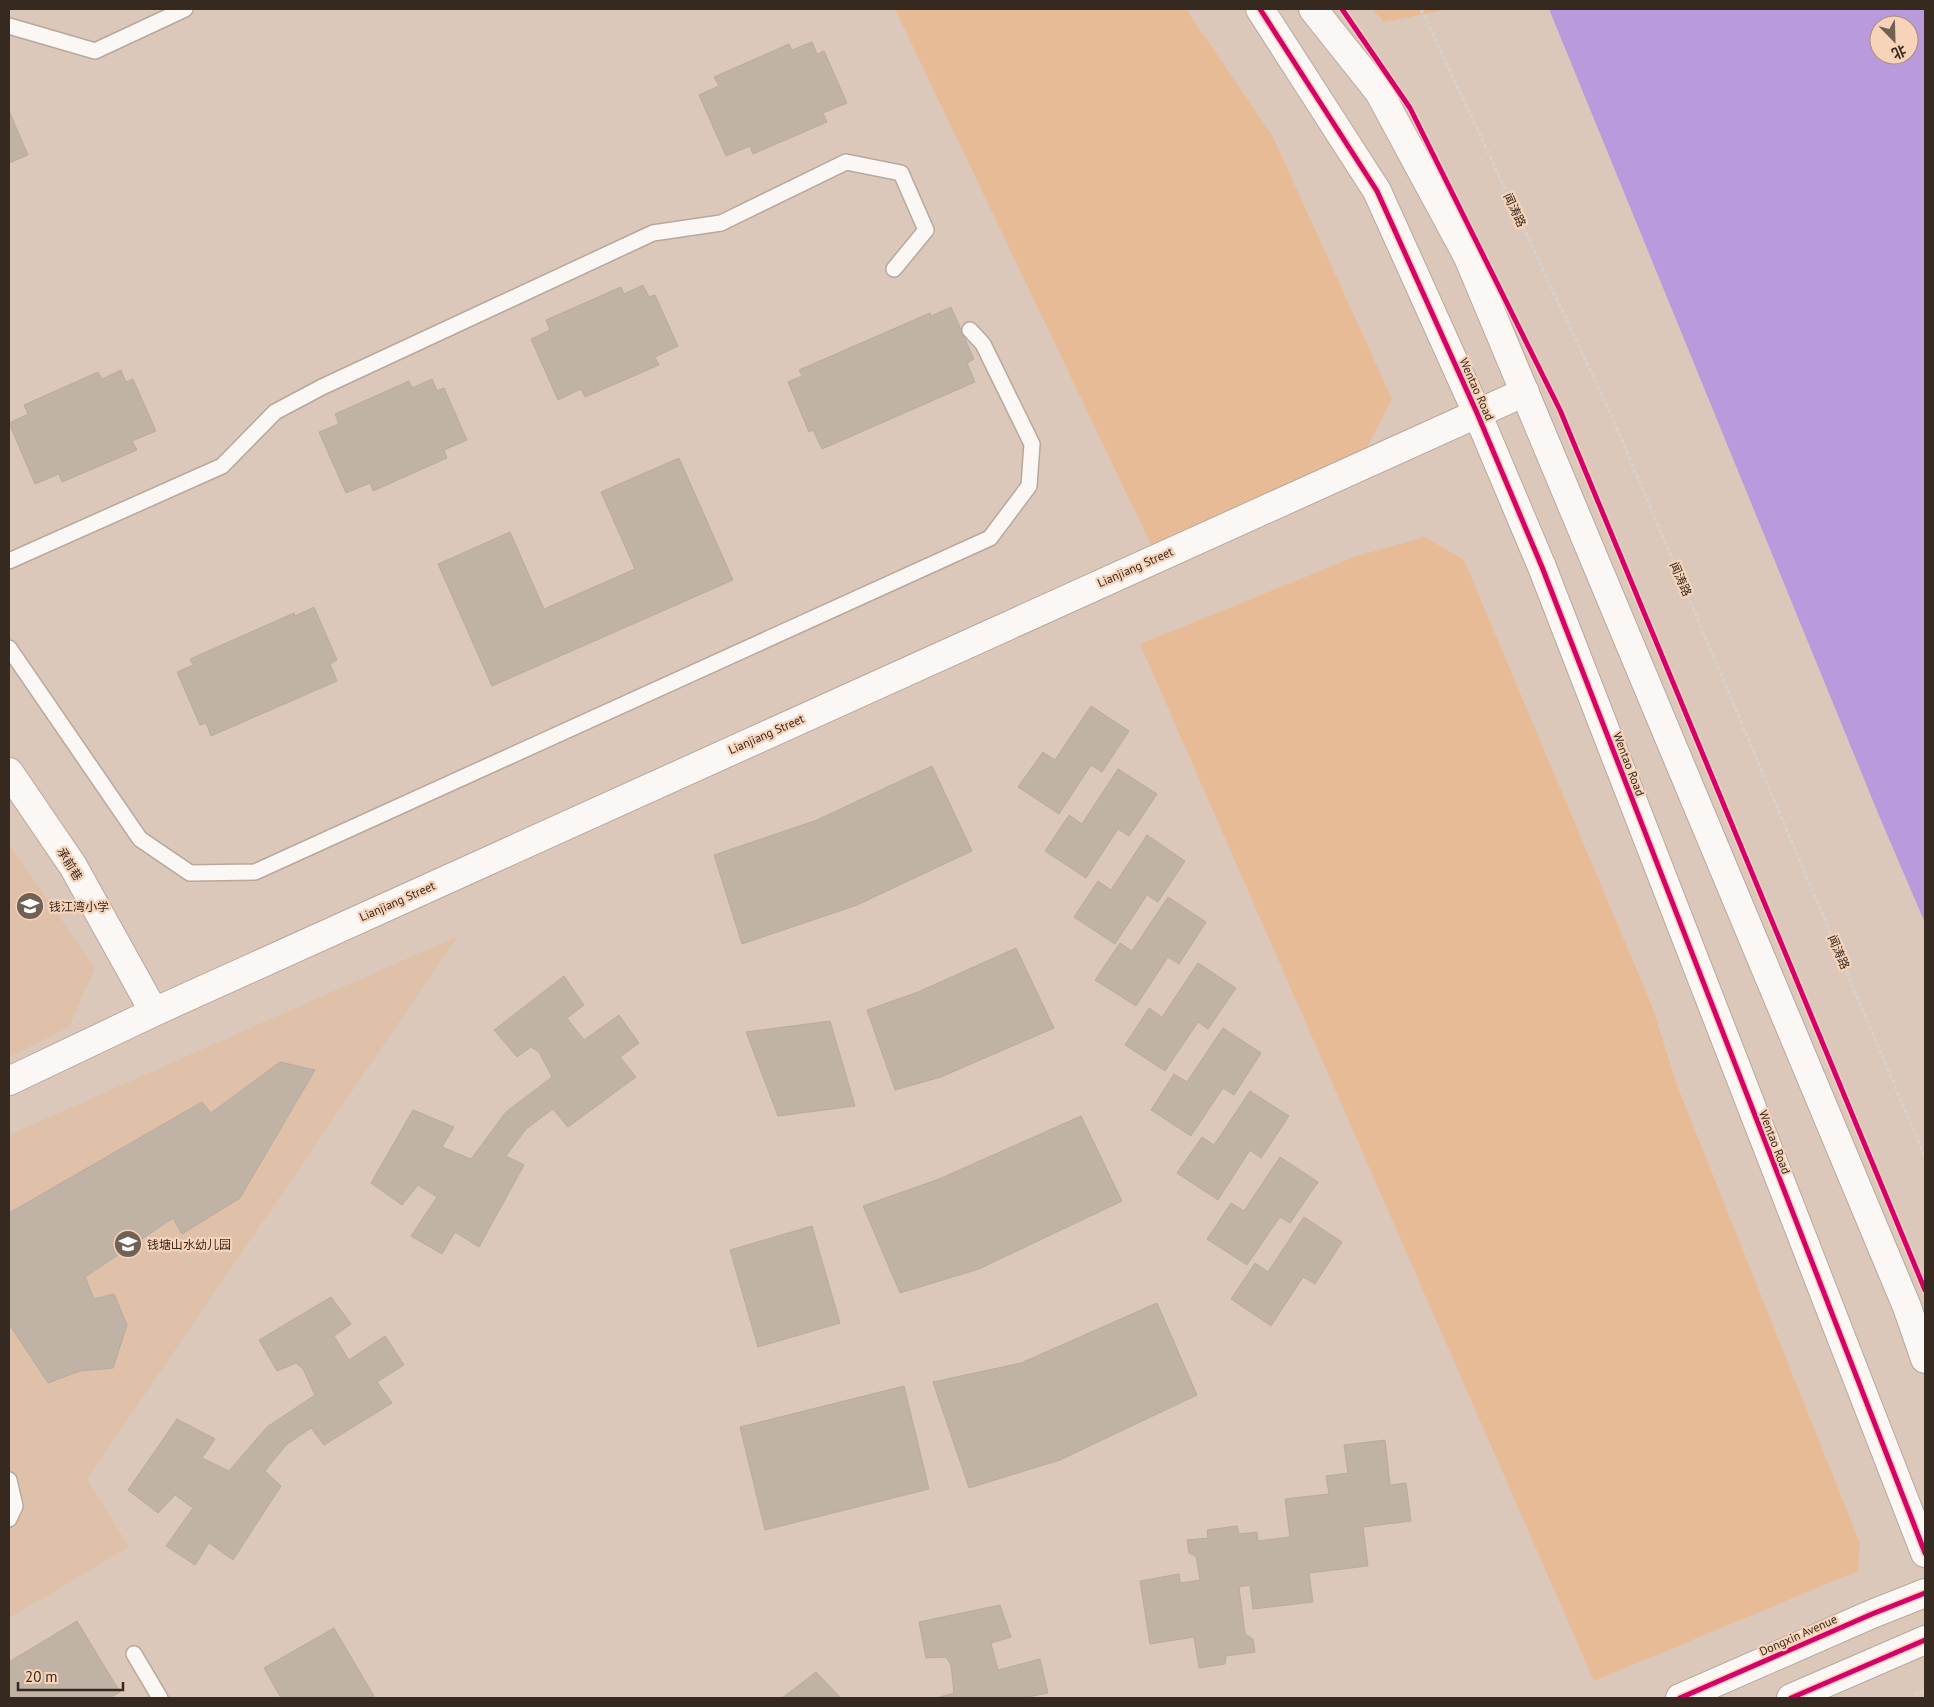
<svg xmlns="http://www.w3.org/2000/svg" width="1934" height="1707" font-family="'PT Sans','Noto Sans SC',sans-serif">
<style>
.built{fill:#dfc0a9}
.green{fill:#e8bb97}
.water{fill:#b99adc;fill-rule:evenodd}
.building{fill:#c0b3a6;stroke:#b8ab9e}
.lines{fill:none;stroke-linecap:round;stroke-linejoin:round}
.service-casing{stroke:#b7a89d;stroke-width:18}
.minor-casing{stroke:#b7a89d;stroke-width:30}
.secondary-casing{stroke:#b7a89d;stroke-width:30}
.primary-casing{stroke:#b7a89d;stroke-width:30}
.path{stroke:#d8d1cd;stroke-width:3;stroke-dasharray:4 2.5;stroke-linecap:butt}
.service{stroke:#faf7f5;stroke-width:15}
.minor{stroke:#faf7f5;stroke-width:28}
.secondary{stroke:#faf7f5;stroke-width:28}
.primary{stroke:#faf7f5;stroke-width:28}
.cycleway-casing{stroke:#f6d3b9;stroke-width:8}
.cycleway{stroke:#d6006c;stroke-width:5}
.labels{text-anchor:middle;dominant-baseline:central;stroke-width:4.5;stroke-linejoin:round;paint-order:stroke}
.street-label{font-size:12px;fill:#36291f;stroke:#f6d3b9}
.poi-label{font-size:12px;fill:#36291f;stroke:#f6d3b9;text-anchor:start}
</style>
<rect width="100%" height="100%" fill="#dcc8ba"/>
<!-- built -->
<path class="built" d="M9,844L95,968L69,1027L9,1057Z
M458,936L87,1479L129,1547L9,1618V1135Z"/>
<!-- green -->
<path class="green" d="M895,9H1186L1273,137L1392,399L1366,449L1153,549Z
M1372,9H1439L1440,11L1384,22Z
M1425,537L1464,560L1652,1006L1677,1085L1860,1543L1858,1571L1594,1681L1140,644L1357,556Z"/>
<!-- water -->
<path class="water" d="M1549,9H1925V923L1880,818ZM1879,25H1909V55H1879Z"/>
<!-- building -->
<path class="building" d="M812,42L817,54L824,51L847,103L823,113L827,122L753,154L750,146L726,156L699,95L719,86L714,77L789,44L792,50Z
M9,111L28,155L9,163Z
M643,285L649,297L655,295L678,346L655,357L659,365L585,397L581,389L558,400L531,339L550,330L546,320L621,287L624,294Z
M951,307L974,359L967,363L975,382L822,449L813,430L809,432L788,382L802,376L799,370L930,313L931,316Z
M121,370L126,382L133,379L156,431L132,441L137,450L62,482L59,474L35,484L9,423L28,414L24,405L98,372L102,379Z
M432,379L437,391L444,388L467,440L444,450L447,458L373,491L370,483L346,493L319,432L339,424L335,414L409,381L412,388Z
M679,458L733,580L492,686L438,564L510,532L544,609L635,569L601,492Z
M314,607L337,660L330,664L337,681L211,736L206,723L200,725L177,672L193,665L190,659L294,613L295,616Z
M1091,706L1129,731L1102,772L1091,765L1059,814L1018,787L1043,752L1055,760Z
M932,766L972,851L857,905L742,944L714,855L817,820Z
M1118,769L1157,794L1129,836L1118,829L1086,878L1045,851L1069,815L1082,824Z
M1147,835L1185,861L1158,902L1147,895L1115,944L1074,917L1098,881L1111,890Z
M1168,897L1206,922L1179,964L1168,957L1136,1006L1095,980L1120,943L1132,951Z
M1016,948L1054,1028L941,1077L895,1090L867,1010L918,992Z
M1198,963L1236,988L1208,1029L1198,1022L1165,1071L1125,1045L1149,1008L1162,1017Z
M564,976L584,1005L567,1018L584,1040L619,1015L639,1043L620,1057L636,1077L568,1127L553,1109L526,1129L506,1156L524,1165L479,1247L455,1232L442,1254L411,1236L437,1197L418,1185L402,1205L371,1183L413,1110L454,1127L442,1147L471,1159L506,1112L552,1077L539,1052L531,1047L517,1057L494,1030Z
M830,1021L855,1106L778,1116L746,1032Z
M1223,1028L1261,1053L1234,1095L1223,1088L1191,1136L1151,1110L1174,1074L1187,1082Z
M280,1062L315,1070L240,1198L182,1234L173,1218L85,1277L94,1299L114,1294L127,1325L113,1368L80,1371L48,1383L9,1324V1213L202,1102L211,1113Z
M1250,1091L1289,1116L1261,1158L1250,1150L1218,1200L1177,1173L1202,1137L1214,1145Z
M1081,1116L1122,1201L979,1269L900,1293L863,1206L939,1179Z
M1280,1157L1318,1182L1290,1223L1280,1217L1247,1265L1207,1239L1231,1203L1244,1211Z
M1304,1217L1342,1242L1315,1284L1303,1277L1271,1326L1231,1299L1255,1263L1268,1272Z
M812,1226L840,1323L758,1347L730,1250Z
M331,1297L351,1324L334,1336L349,1360L385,1336L404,1365L377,1382L392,1403L324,1445L311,1428L286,1445L265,1471L281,1486L233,1560L209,1543L195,1565L166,1546L193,1508L175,1495L158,1513L128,1490L177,1419L215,1439L202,1458L229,1471L267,1427L315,1395L303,1369L296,1363L277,1371L259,1340Z
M1157,1303L1197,1395L1060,1460L969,1488L933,1382L1021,1363Z
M904,1386L929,1489L765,1530L740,1427Z
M1385,1440L1390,1485L1406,1483L1411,1521L1363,1527L1368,1566L1309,1573L1313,1602L1253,1609L1250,1585L1239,1587L1245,1634L1253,1639L1255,1652L1226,1656L1225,1664L1199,1668L1194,1637L1150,1644L1140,1581L1179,1574L1180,1583L1200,1580L1196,1556L1189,1553L1187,1540L1208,1538L1207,1530L1237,1526L1239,1534L1257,1532L1258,1541L1290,1537L1285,1499L1329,1494L1326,1476L1348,1473L1344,1445Z
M1000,1605L1011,1637L991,1643L998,1670L1040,1659L1048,1693L1023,1698H936L954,1693L951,1665L946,1657L926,1658L919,1622Z
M77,1621L120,1692L109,1698H9V1662Z
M334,1628L375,1698H281L264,1668Z
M816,1672L841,1698H782Z"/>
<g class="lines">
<defs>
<path id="service" d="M9,26L95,51L185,9
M9,561L222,466L275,412L322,387L653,233L721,223L846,162L901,173L926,230L894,269
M9,648L140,839L190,873L255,872L990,538L1029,486L1032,444L983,344L970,330
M9,1480L15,1506L9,1519
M134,1654L160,1698"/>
<path id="minor" d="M9,772L73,866L154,1012
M9,1081L154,1012L1525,392"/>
<path id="secondary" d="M1260,9L1377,191L1477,413L1542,567L1925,1553
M1313,9L1379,92L1468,257L1907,1307L1925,1359"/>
<path id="primary" d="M1680,1698L1872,1614L1925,1593
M1791,1698L1925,1640"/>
</defs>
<!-- service casing -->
<use href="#service" class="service-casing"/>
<!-- minor casing -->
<use href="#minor" class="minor-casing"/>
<!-- secondary casing -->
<use href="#secondary" class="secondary-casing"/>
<!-- primary casing -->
<use href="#primary" class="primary-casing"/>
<!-- path -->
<path class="path" d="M1421,9L1613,419L1925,1157
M1915,1694L1925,1691"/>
<!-- service -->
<use href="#service" class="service"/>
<!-- minor -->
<use href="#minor" class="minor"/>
<!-- secondary -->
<use href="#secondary" class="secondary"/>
<!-- primary -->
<use href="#primary" class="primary"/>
<defs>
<path id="cycleway" d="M1260,9L1377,191L1477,413L1542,567L1925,1553
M1342,9L1410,108L1560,410L1925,1290
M1680,1698L1872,1614L1925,1593
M1791,1698L1925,1640"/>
</defs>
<!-- cycleway casing -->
<use href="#cycleway" class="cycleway-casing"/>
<!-- cycleway -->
<use href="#cycleway" class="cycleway"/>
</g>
<!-- icons -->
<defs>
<symbol id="school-disc" viewBox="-11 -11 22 22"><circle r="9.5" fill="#706155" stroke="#f6d3b9"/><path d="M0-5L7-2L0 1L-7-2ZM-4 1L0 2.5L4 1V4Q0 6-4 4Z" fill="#fff"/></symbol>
</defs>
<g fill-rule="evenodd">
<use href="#school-disc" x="14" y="890" width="32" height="32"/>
<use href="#school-disc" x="112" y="1228" width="32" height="32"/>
</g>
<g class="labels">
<!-- street labels -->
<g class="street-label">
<text transform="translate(1515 210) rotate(65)">闻涛路</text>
<text transform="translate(1477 389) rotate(66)">Wentao Road</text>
<text transform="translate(1135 567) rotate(-24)">Lianjiang Street</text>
<text transform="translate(1681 579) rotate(67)">闻涛路</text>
<text transform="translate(766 734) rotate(-24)">Lianjiang Street</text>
<text transform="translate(1629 764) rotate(69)">Wentao Road</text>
<text transform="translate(70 864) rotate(58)">承前巷</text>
<text transform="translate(397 901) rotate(-24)">Lianjiang Street</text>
<text transform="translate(1839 952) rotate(67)">闻涛路</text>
<text transform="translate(1775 1142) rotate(69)">Wentao Road</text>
<text transform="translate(1798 1635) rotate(-24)">Dongxin Avenue</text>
</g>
<!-- poi labels -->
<g class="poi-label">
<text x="49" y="906">钱江湾小学</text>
<text x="147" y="1244">钱塘山水幼儿园</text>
</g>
</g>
<!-- border -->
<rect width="1934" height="1707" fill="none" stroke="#36291f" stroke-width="20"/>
<!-- north arrow -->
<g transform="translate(1894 40) rotate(157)"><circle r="24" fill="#f6d3b9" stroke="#a98f7b"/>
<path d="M0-4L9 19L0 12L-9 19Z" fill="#706155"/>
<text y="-8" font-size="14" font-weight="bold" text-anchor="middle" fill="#36291f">北</text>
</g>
<!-- scale -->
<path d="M18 1682v8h105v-8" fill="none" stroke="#36291f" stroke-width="2.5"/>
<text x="25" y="1682" font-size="15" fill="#36291f" stroke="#f6d3b9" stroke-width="4" paint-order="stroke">20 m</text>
</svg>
